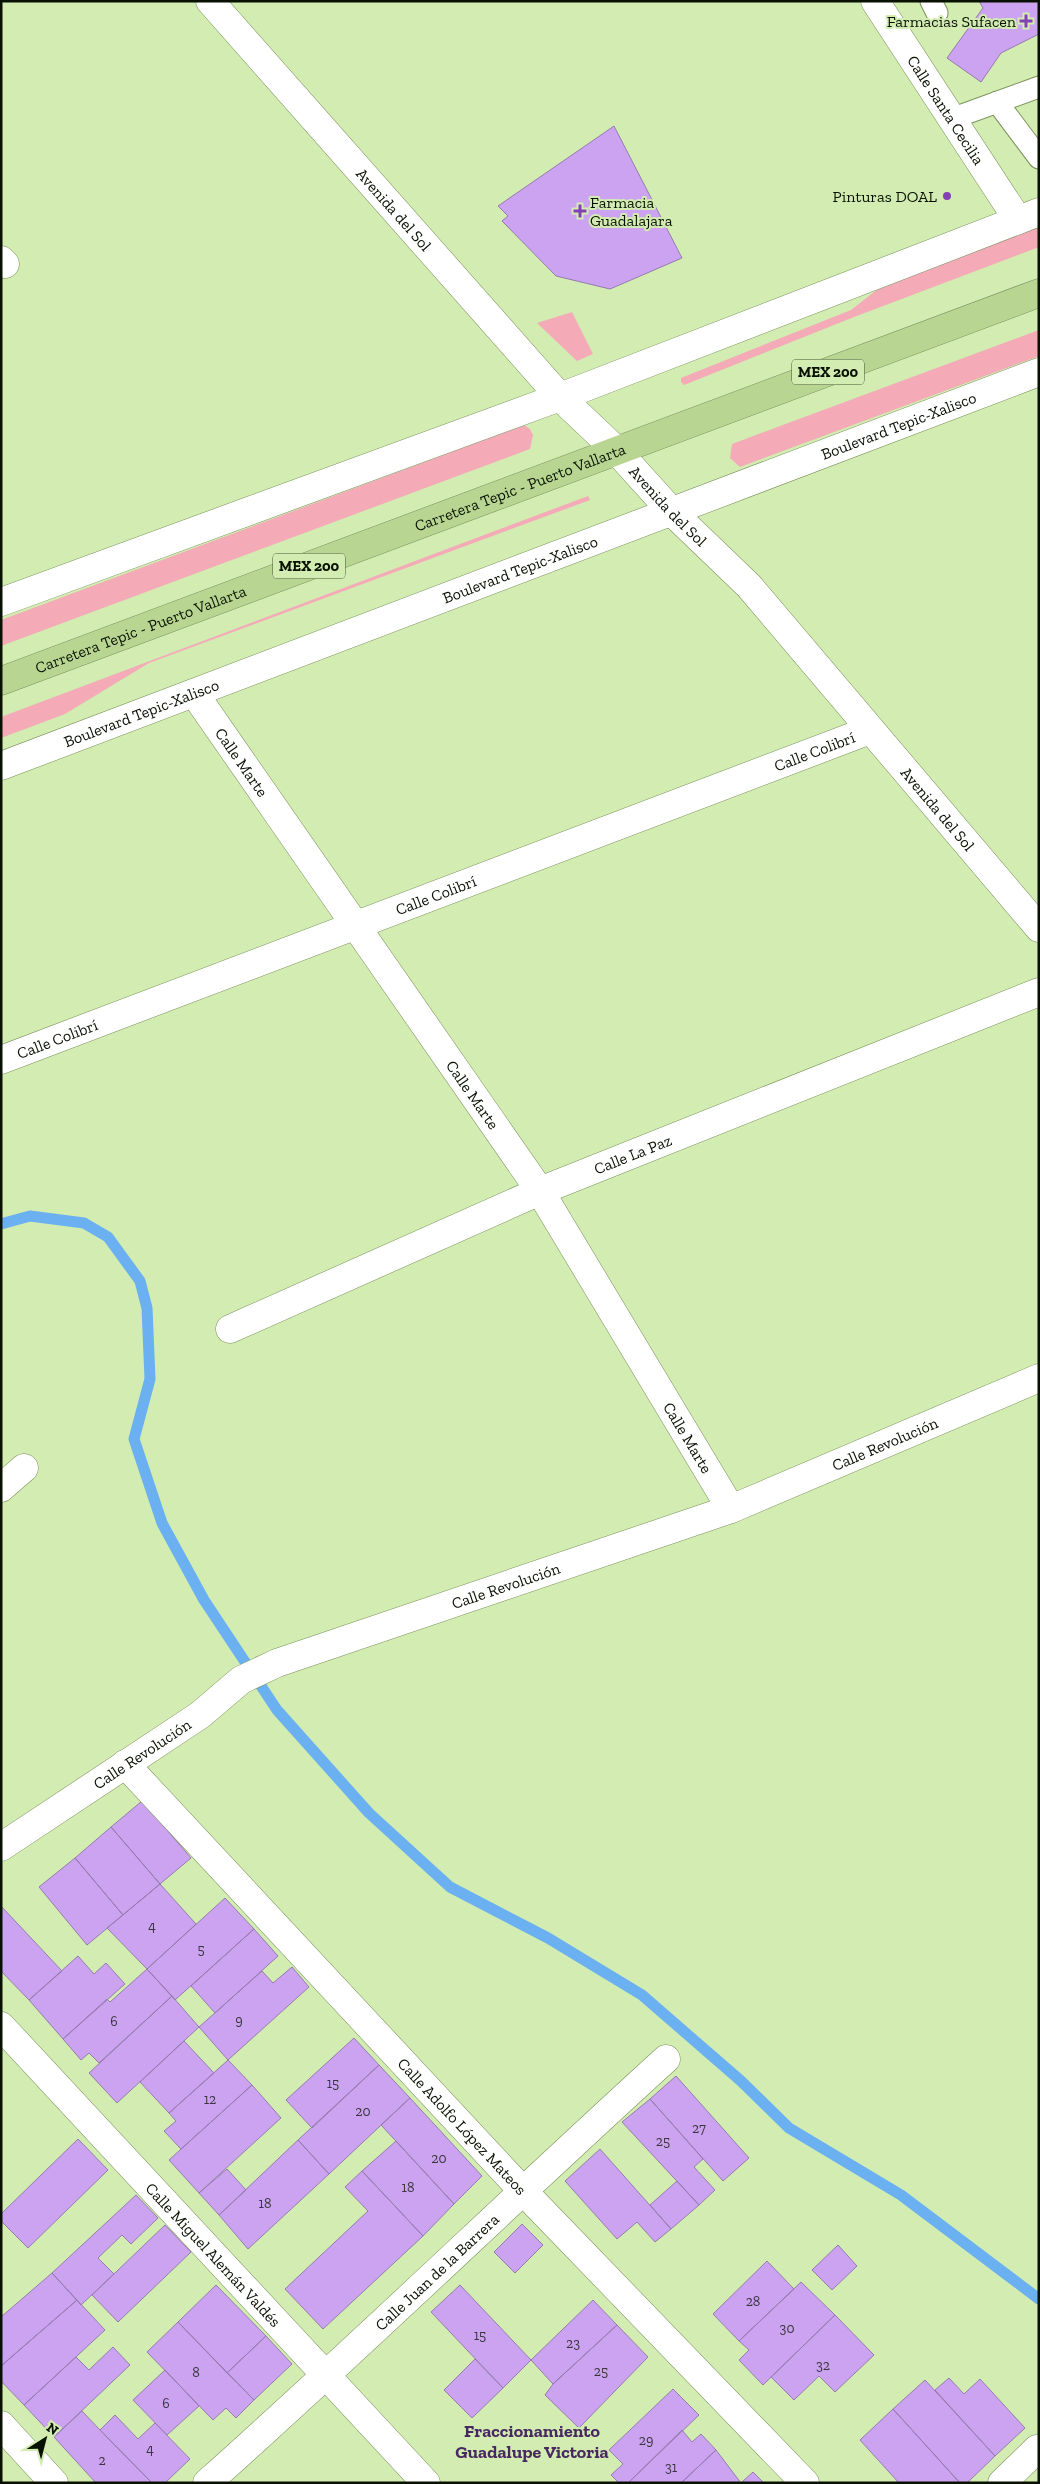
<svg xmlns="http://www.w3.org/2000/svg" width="1040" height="2484" font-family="'Zilla Slab',serif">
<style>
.green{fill:#f4aab7}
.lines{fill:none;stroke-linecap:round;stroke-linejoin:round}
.stream{stroke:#6bb0f0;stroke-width:11}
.building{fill:#cca3f1;stroke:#957baf}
.lane-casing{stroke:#7a915b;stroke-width:23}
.street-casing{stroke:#7a915b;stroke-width:29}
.secondary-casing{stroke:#7a915b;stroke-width:29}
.highway-casing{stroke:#7a915f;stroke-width:29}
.lane{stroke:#fff;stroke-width:21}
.street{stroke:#fff;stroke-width:28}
.secondary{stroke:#fff;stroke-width:28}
.highway{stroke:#b8d692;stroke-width:28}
.poi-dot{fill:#8441b5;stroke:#d2ecb2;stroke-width:2}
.labels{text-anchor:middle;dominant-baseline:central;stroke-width:4;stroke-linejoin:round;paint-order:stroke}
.number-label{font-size:14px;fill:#39353c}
.shield{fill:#d2ecb2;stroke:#455235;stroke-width:1}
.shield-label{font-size:15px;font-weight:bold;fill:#081000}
.poi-label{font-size:16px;fill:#081000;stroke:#d2ecb2;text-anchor:end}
.street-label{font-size:16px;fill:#081000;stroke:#d2ecb2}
.neighbourhood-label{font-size:18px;font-weight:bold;fill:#472860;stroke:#d2ecb2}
</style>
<rect width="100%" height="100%" fill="#d2ecb2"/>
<!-- green -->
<path class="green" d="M1039,225V247L854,317L684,385L681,382V378L851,310L887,282Z
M572,312L593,354L577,361L537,323Z
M1039,330V356L740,467L730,458L732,444Z
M524,425L530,429L533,435L530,449L1,646V620Z
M588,496L590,500L149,663L65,714L1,738V717Z"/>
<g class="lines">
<!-- stream -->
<path class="stream" d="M1,1224L30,1216L84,1223L108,1237L140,1281L147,1308L150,1379L134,1439L162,1523L204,1600L277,1710L369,1813L450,1887L548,1938L642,1995L741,2081L789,2128L901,2195L1039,2299"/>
</g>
<!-- building -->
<path class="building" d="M979,1H1039V34L1001,53L981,82L947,58L983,8Z
M614,126L682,258L610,289L556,276L502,221L508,216L498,206Z
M142,1801L191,1858L160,1884L111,1827Z
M111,1827L160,1884L123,1915L75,1858Z
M75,1858L123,1915L87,1945L39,1887Z
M160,1884L196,1924L147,1969L107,1928Z
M225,1898L254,1929L175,2000L147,1969Z
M1,1906L62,1971L29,2000L1,1971Z
M254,1929L278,1956L215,2013L191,1986Z
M78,1956L94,1974L106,1963L125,1984L63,2039L29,2000Z
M292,1967L309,1987L228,2060L199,2027L262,1971L273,1983Z
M147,1969L172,1996L99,2063L89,2053L81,2060L63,2039L107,1999L110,2002Z
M172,1996L199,2027L117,2103L89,2073Z
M354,2038L379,2065L312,2128L286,2100Z
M184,2041L214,2073L169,2113L140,2082Z
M228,2060L252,2085L181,2149L164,2131L176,2121L169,2113Z
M379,2065L410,2098L329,2174L298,2140Z
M676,2076L749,2158L723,2181L650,2099Z
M252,2085L281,2118L199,2193L169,2160Z
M410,2098L482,2176L454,2204L381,2125Z
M650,2099L703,2159L694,2167L715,2190L699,2205L622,2122Z
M78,2139L108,2170L28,2248L1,2221V2214Z
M298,2140L329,2174L248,2249L219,2215Z
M396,2141L454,2204L423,2236L362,2171Z
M600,2149L671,2229L655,2242L637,2222L617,2239L565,2181Z
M227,2169L246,2190L219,2215L199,2193Z
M362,2171L423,2236L323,2329L285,2289L368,2211L345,2187Z
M677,2181L699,2205L671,2229L650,2205Z
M136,2195L158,2218L131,2244L122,2235L98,2258L114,2274L81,2305L52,2273Z
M522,2224L543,2245L515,2273L494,2252Z
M165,2225L191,2252L118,2322L92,2295Z
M838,2245L857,2266L832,2290L812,2270Z
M767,2261L794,2289L739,2341L713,2314Z
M52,2273L77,2300L1,2366V2317Z
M801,2282L835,2315L763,2385L739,2360L749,2350L739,2341Z
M216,2285L266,2336L227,2373L178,2322Z
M460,2285L531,2360L503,2388L431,2312Z
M77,2300L105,2330L24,2405L1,2381V2366Z
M593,2300L617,2325L553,2384L531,2360Z
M835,2315L874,2355L835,2392L819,2376L794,2400L771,2377Z
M178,2322L254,2400L236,2418L226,2408L213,2420L147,2352Z
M617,2325L648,2357L579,2428L545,2395L553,2384Z
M266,2336L292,2364L254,2400L227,2373Z
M113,2347L130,2365L54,2437L24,2405L76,2357L89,2370Z
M475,2359L503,2388L472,2418L444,2390Z
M165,2370L199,2406L167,2435L133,2400Z
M949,2378L964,2394L980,2379L1025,2428L995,2456L935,2390Z
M925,2380L995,2456L967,2483H960L893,2409Z
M673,2389L699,2415L628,2483H619L611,2475L623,2464L609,2450Z
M893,2409L960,2483H899L860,2440Z
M82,2411L100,2430L152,2483H96L54,2437Z
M115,2415L138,2439L155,2423L190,2459L165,2483H152L100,2430Z
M682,2430L692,2442L701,2434L716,2450L681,2483H628Z
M716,2450L741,2483H681Z
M753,2472L764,2483H741L742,2482Z"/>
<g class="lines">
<defs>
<path id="lane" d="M931,1L937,13
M997,102L1039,158
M951,119L1039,87"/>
<g id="street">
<path id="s1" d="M875,1L1018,220"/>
<path d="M1,260L5,264"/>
<path id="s2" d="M194,693L540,1191L731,1509"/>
<path id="s3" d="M1,1060L870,730"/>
<path id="s4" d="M230,1329L540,1191L1039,992"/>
<path d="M1,1488L24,1468"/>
<path id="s5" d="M125,1764L522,2190L805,2483"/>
<path id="s6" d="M1,1847L200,1715L241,1680L277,1663L731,1509L1039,1378"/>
<path id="s7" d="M1,2026L426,2483"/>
<path d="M1,2425L54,2483"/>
<path id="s8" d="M207,2483C363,2344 512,2199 666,2059"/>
<path d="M1002,2483L1037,2449"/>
</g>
<g id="secondary">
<path id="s9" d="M210,1L560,397L617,451L673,513L749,586L1039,928"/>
<path d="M1,602L560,397L1039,212"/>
<path id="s10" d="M1,766L1039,372"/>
</g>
<g id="highway">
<path id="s11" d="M1,681L1039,293"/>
</g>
</defs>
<!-- lane casing -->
<use href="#lane" class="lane-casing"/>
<!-- street casing -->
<use href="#street" class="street-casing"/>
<!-- secondary casing -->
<use href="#secondary" class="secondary-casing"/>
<!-- highway casing -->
<use href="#highway" class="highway-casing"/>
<!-- lane -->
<use href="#lane" class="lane"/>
<!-- street -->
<use href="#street" class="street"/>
<!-- secondary -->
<use href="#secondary" class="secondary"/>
<!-- highway -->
<use href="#highway" class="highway"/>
</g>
<!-- markers -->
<g class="poi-dot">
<path d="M1023.5 13.5h5v5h5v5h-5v5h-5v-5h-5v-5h5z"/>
<circle cx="947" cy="196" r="5"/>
<path d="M577.5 203.5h5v5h5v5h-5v5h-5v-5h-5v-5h5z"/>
</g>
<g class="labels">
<!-- number labels -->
<g class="number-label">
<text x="152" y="1926">4</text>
<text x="201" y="1949">5</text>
<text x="239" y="2020">9</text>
<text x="114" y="2021">6</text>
<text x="333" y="2083">15</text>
<text x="210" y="2099">12</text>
<text x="363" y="2111">20</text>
<text x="699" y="2128">27</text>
<text x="663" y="2141">25</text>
<text x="439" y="2158">20</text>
<text x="408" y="2187">18</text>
<text x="265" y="2203">18</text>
<text x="753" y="2301">28</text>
<text x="787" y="2328">30</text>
<text x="480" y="2335">15</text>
<text x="573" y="2343">23</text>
<text x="823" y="2365">32</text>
<text x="601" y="2371">25</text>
<text x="196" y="2372">8</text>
<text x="166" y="2403">6</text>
<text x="646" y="2440">29</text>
<text x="150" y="2449">4</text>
<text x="102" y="2460">2</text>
<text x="671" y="2467">31</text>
</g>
<!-- shield labels -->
<g class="shield">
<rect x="792" y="359.5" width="72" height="25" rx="4"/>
<rect x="273" y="553.5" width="72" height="25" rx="4"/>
</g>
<g class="shield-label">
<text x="828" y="372">MEX 200</text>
<text x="309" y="566">MEX 200</text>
</g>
<!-- poi labels -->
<g class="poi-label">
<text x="1016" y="21">Farmacias Sufacen</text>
<text x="937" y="196">Pinturas DOAL</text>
<text x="590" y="202" text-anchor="start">Farmacia<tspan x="590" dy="18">Guadalajara</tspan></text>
</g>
<!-- street labels -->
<g class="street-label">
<text stroke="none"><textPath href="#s1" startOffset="130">Calle Santa Cecilia</textPath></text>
<text stroke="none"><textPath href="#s9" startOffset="278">Avenida del Sol</textPath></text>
<text stroke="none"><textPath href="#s10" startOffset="960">Boulevard Tepic-Xalisco</textPath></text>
<text stroke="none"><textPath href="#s11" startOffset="554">Carretera Tepic - Puerto Vallarta</textPath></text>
<text stroke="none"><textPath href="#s9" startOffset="682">Avenida del Sol</textPath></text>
<text stroke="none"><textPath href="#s10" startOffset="555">Boulevard Tepic-Xalisco</textPath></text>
<text stroke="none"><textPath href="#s11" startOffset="149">Carretera Tepic - Puerto Vallarta</textPath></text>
<text stroke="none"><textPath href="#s10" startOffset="150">Boulevard Tepic-Xalisco</textPath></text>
<text stroke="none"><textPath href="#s3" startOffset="870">Calle Colibrí</textPath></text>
<text stroke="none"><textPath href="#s2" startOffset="84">Calle Marte</textPath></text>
<text stroke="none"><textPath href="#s9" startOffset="1088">Avenida del Sol</textPath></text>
<text stroke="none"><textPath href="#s3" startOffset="465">Calle Colibrí</textPath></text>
<text stroke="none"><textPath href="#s3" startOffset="60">Calle Colibrí</textPath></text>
<text stroke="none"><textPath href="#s2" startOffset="489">Calle Marte</textPath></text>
<text stroke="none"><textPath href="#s4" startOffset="439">Calle La Paz</textPath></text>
<text stroke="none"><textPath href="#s2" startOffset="894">Calle Marte</textPath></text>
<text stroke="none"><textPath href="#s6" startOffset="979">Calle Revolución</textPath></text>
<text stroke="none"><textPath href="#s6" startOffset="574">Calle Revolución</textPath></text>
<text stroke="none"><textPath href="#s6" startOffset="169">Calle Revolución</textPath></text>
<text stroke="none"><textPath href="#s5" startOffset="495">Calle Adolfo López Mateos</textPath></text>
<text stroke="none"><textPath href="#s7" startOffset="312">Calle Miguel Alemán Valdés</textPath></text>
<text stroke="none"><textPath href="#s8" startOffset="312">Calle Juan de la Barrera</textPath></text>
</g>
<!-- neighbourhood labels -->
<g class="neighbourhood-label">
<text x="532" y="2431">Fraccionamiento<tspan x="532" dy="21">Guadalupe Victoria</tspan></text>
</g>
</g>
<!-- border -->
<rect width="1040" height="2484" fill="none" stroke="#081000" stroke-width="5"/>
<!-- north arrow -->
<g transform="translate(45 2439) rotate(36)" stroke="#d2ecb2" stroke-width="4" paint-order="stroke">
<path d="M0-4L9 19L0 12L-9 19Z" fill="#081000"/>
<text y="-8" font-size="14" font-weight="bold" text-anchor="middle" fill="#081000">N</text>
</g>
</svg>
